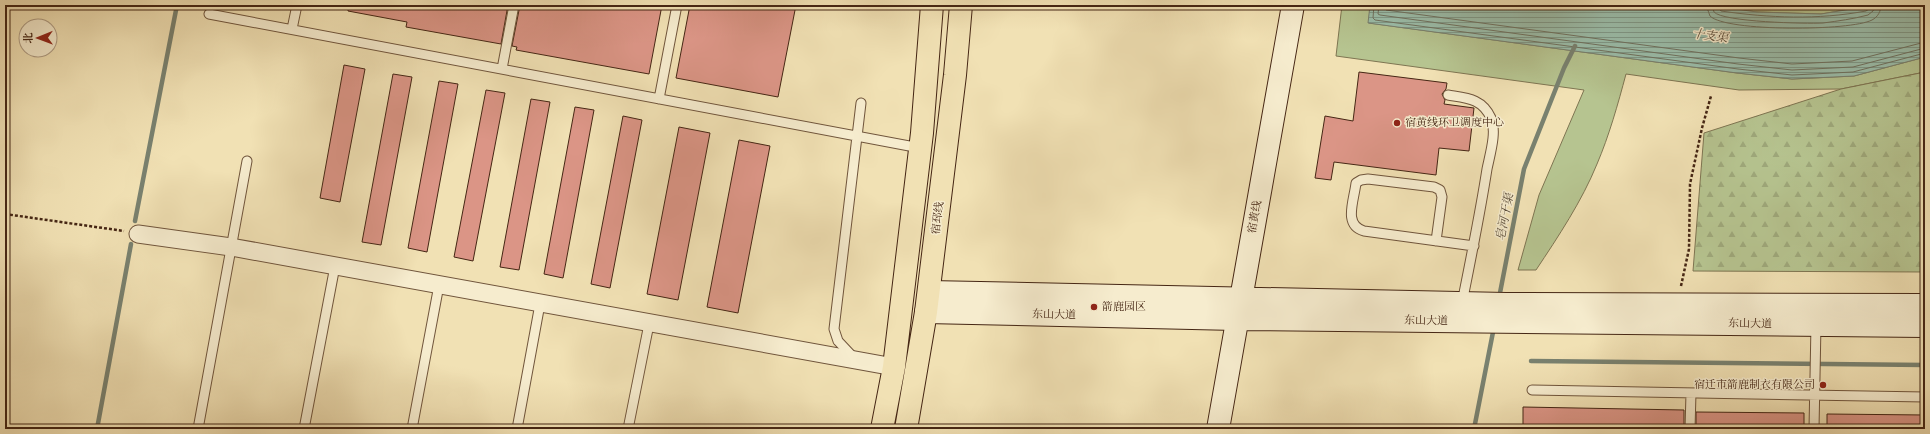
<svg xmlns="http://www.w3.org/2000/svg" width="1930" height="434" font-family="'IM FELL English','Noto Serif SC',serif">
<style>
.green{fill:#b6c490;stroke:#7e7552}
.forest{fill:url(#forest-firs);stroke:#7e7552}
.water{fill:url(#water-rules);stroke:#79816f}
.lines{fill:none;stroke-linecap:round;stroke-linejoin:round}
.shore{stroke:#707260;stroke-width:1}
.stream{stroke:#79816f;stroke-width:4.5}
.building{fill:#db9586;stroke:#452614}
.lane-casing{stroke:#70553c;stroke-width:11}
.street-casing{stroke:#70553c;stroke-width:19}
.secondary-casing{stroke:#452614;stroke-width:24}
.primary-casing{stroke:#452614;stroke-width:24}
.path{stroke:#452614;stroke-width:2.5;stroke-dasharray:3 2;stroke-linecap:butt}
.lane{stroke:#f6ecce;stroke-width:9}
.street{stroke:#f6ecce;stroke-width:17}
.secondary{stroke:#f6ecce;stroke-width:22}
.primary{stroke:#f1e1b4;stroke-width:22}
.poi-dot{fill:#8f2418;stroke:#f6ecce;stroke-width:1.5}
.labels{text-anchor:middle;dominant-baseline:central;stroke-width:3;stroke-linejoin:round;paint-order:stroke}
.poi-label{font-size:11px;fill:#452614;stroke:#f6ecce;text-anchor:start}
.street-label{font-size:11px;fill:#452614;stroke:#f6ecce}
.water-label{font-size:12px;font-style:italic;fill:#5a4c3a;stroke:#f6ecce}
</style>
<defs>
<pattern id="forest-firs" width="22" height="20" patternUnits="userSpaceOnUse"><rect width="22" height="20" fill="#b6c490"/><path d="M5 1l3.5 6h-7zM16 11l3.5 6h-7z" fill="#9ea87b"/></pattern>
<pattern id="water-rules" width="6" height="5" patternUnits="userSpaceOnUse"><rect width="6" height="5" fill="#9bbeab"/><path d="M0 2.5h6" fill="none" stroke="#809a8a"/></pattern>
</defs>
<rect width="100%" height="100%" fill="#f1e1b4"/>
<filter id="stains"><feTurbulence type="fractalNoise" baseFrequency=".005" numOctaves="4"/><feColorMatrix values="0 0 0 0 .2 0 0 0 0 .09 0 0 0 0 .02 0 0 0 .5 -.17"/></filter>
<radialGradient id="worn" r=".72"><stop offset=".6" stop-color="#630" stop-opacity="0"/><stop offset="1" stop-color="#630" stop-opacity=".3"/></radialGradient>
<!-- green -->
<path class="green" d="M1342,5H1370L1369,23L1737,73L1792,79L1854,76L1925,57V72L1841,89L1739,90L1626,74C1618,104 1609,136 1597,164C1582,201 1558,237 1536,270H1518L1539,195L1584,90L1336,56Z
M1707,5H1875L1821,14L1757,12Z"/>
<!-- forest -->
<path class="forest" d="M1925,72V272L1693,271L1704,133L1841,89Z"/>
<!-- water -->
<path class="water" d="M1370,5H1707L1757,12L1821,14L1875,5H1925V57L1854,76L1792,79L1737,73L1368,23Z"/>
<g class="lines">
<!-- shore -->
<path class="shore" d="M1374,5L1373,18L1375,20L1738,69L1792,75L1853,72L1925,53
M1379,5L1378,14L1380,15L1738,64L1792,70L1853,67L1925,48
M1385,5L1386,10L1739,58L1792,64L1852,61L1925,42
M1706,5L1710,16C1726,32 1851,31 1872,20C1878,17 1881,11 1881,5
M1712,5L1714,12C1723,22 1806,24 1823,23C1838,21 1853,19 1868,15L1873,11L1875,5
M1717,5L1721,11C1769,18 1818,20 1866,11L1869,9L1870,5"/>
<!-- stream -->
<path class="stream" d="M135,221L177,5
M1499,298L1524,169L1564,68L1575,46
M1531,361L1925,365
M97,429L131,244
M1474,429L1494,327"/>
</g>
<!-- building -->
<path class="building" d="M348,5H508L501,44L406,27L407,22L348,11Z
M520,5H662L649,74L516,50L517,47L512,46Z
M690,5H796L778,97L676,78Z
M344,65L365,69L340,202L320,198Z
M1359,72L1447,83L1446,89L1442,94L1445,100L1444,104L1474,108L1469,151L1439,148L1436,175L1334,162L1331,180L1315,178L1325,116L1353,121Z
M393,74L412,77L381,245L362,242Z
M439,81L458,84L427,252L408,248Z
M486,90L505,93L473,261L454,257Z
M531,99L550,102L519,270L500,267Z
M575,107L594,110L563,278L544,274Z
M623,116L642,120L610,288L591,284Z
M679,127L710,133L678,300L647,294Z
M739,140L770,146L738,313L707,307Z
M1523,407L1684,410V429H1523Z
M1696,412L1804,413V429H1696Z
M1827,414L1925,415V429H1827Z"/>
<g class="lines">
<defs>
<path id="lane" d="M209,14L920,148
M292,29L297,5
M502,69L514,5
M1448,95C1466,98 1482,98 1491,118C1497,132 1490,154 1487,169C1480,214 1471,258 1462,303
M659,99L677,5
M1436,241L1442,197L1440,190L1434,187L1368,179L1361,180L1356,183C1354,201 1343,225 1364,231L1474,246
M854,358L838,341L834,329L861,103
M1532,390L1925,397
M198,429L247,161
M304,429L335,266
M412,429L439,285
M517,429L540,304
M628,429L649,324
M1690,429L1691,393
M1814,429L1816,324"/>
<path id="street" d="M138,234L231,247L894,367"/>
<path id="secondary" d="M929,292L1506,304L1925,305
M926,312L1236,319L1925,326
M1218,429L1293,5"/>
<path id="primary" d="M882,429L894,367L922,133L932,5
M906,429L926,312L955,75L961,5"/>
</defs>
<!-- lane casing -->
<use href="#lane" class="lane-casing"/>
<!-- street casing -->
<use href="#street" class="street-casing"/>
<!-- secondary casing -->
<use href="#secondary" class="secondary-casing"/>
<!-- primary casing -->
<use href="#primary" class="primary-casing"/>
<!-- path -->
<path class="path" d="M5,214L124,231
M1681,286L1689,249L1690,184L1702,128L1711,96"/>
<!-- lane -->
<use href="#lane" class="lane"/>
<!-- street -->
<use href="#street" class="street"/>
<!-- secondary -->
<use href="#secondary" class="secondary"/>
<!-- primary -->
<use href="#primary" class="primary"/>
</g>
<!-- markers -->
<g class="poi-dot">
<circle cx="1397" cy="123" r="4"/>
<circle cx="1094" cy="307" r="4"/>
<circle cx="1823" cy="385" r="4"/>
</g>
<g class="labels">
<!-- poi labels -->
<g class="poi-label">
<text x="1405" y="123">宿黄线环卫调度中心</text>
<text x="1102" y="307">箭鹿园区</text>
<text x="1815" y="385" text-anchor="end">宿迁市箭鹿制衣有限公司</text>
</g>
<!-- street labels -->
<g class="street-label">
<text transform="translate(1255 217) rotate(-80)">宿黄线</text>
<text transform="translate(938 218) rotate(-83)">宿邳线</text>
<text transform="translate(1054 315) rotate(1)">东山大道</text>
<text transform="translate(1426 321) rotate(1)">东山大道</text>
<text transform="translate(1750 324) rotate(1)">东山大道</text>
</g>
<!-- water labels -->
<g class="water-label">
<text transform="translate(1710 36) rotate(8)">十支渠</text>
<text transform="translate(1505 217) rotate(-79)">皂河干渠</text>
</g>
</g>
<!-- margin -->
<rect width="1930" height="434" fill="none" stroke="#f1e1b4" stroke-width="20"/>
<rect x="6" y="6" width="1918" height="422" fill="none" stroke="#452614" stroke-width="2"/>
<rect x="10" y="10" width="1910" height="414" fill="none" stroke="#452614"/>
<!-- north arrow -->
<g transform="translate(38 38) rotate(269)"><circle r="19" fill="#f6ecce" stroke="#af9d84"/>
<path d="M0-3L7 15L0 10L-7 15Z" fill="#8f2418"/>
<text y="-6" font-size="11" font-weight="bold" text-anchor="middle" fill="#452614">北</text>
</g>
<rect width="100%" height="100%" filter="url(#stains)"/>
<rect width="100%" height="100%" fill="url(#worn)"/>
</svg>
